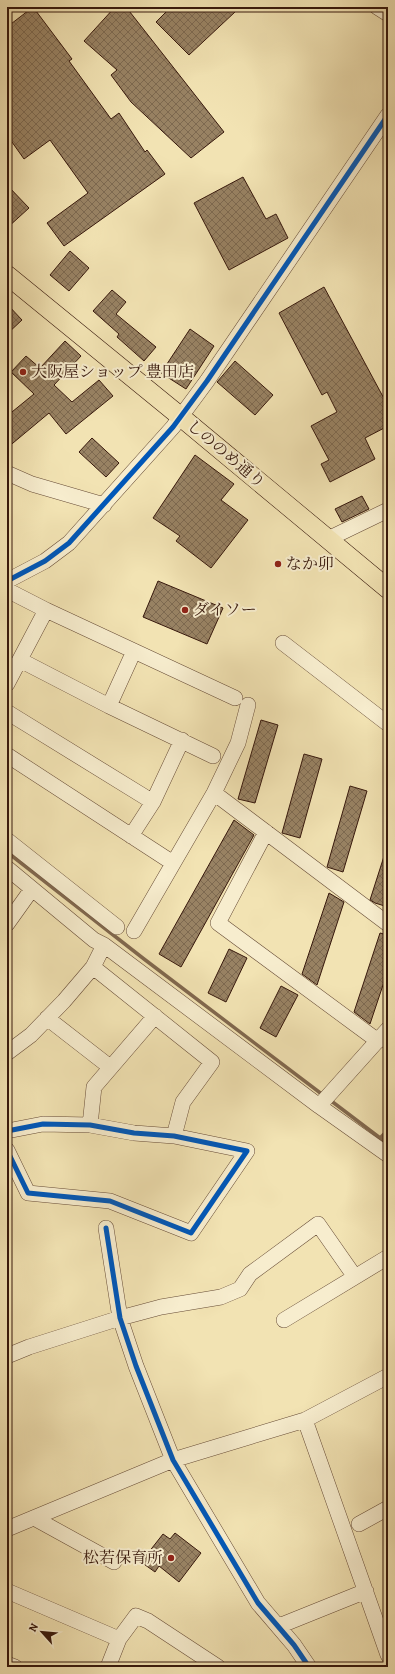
<svg xmlns="http://www.w3.org/2000/svg" width="395" height="1674" font-family="Alegreya,'Noto Serif JP',serif">
<style>
.lines{fill:none;stroke-linecap:round;stroke-linejoin:round}
.stream{stroke:#81684e;stroke-width:3.5}
.building{fill:url(#building-cross-hatch);stroke:#37180c}
.minor-casing{stroke:#664b36;stroke-width:16}
.major-casing{stroke:#37180c;stroke-width:20}
.minor{stroke:#f7edce;stroke-width:15}
.major{stroke:#f2e3b3;stroke-width:19}
.cycleway-casing{stroke:#f7edce;stroke-width:8}
.cycleway{stroke:#0057b8;stroke-width:5}
.poi-dot{fill:#8f2418;stroke:#f7edce;stroke-width:1.5}
.labels{text-anchor:middle;dominant-baseline:central;stroke-width:4;stroke-linejoin:round;paint-order:stroke}
.poi-label{font-size:16px;fill:#37180c;stroke:#f7edce;text-anchor:start}
.street-label{font-size:16px;fill:#37180c;stroke:#f7edce}
</style>
<defs>
<pattern id="building-cross-hatch" width="8" height="8" patternUnits="userSpaceOnUse"><rect width="8" height="8" fill="#988263"/><path d="M0 0l8 8M0 8l8-8" fill="none" stroke="#7d6950"/></pattern>
</defs>
<rect width="100%" height="100%" fill="#f2e3b3"/>
<filter id="stains"><feTurbulence type="fractalNoise" baseFrequency=".005" numOctaves="4"/><feColorMatrix values="0 0 0 0 .2 0 0 0 0 .09 0 0 0 0 .02 0 0 0 .5 -.17"/></filter>
<radialGradient id="worn" r=".72"><stop offset=".6" stop-color="#630" stop-opacity="0"/><stop offset="1" stop-color="#630" stop-opacity=".3"/></radialGradient>
<g class="lines">
<!-- stream -->
<path class="stream" d="M7,852L144,959L323,1095
M330,1100L388,1144
M380,1138L388,1130"/>
</g>
<!-- building -->
<path class="building" d="M33,7L72,59L69,61L111,119L119,113L145,152L147,150L165,174L64,246L47,223L88,193L50,140L24,159L7,135V27Z
M115,7H126L224,132L191,158L131,102L111,75L117,70L84,41Z
M171,7H226L235,12L189,55L156,22Z
M243,177L266,219L276,214L288,238L229,270L194,203Z
M7,185L29,208L7,228Z
M70,251L89,268L69,291L50,275Z
M324,287L388,406V426L365,438L375,459L330,482L321,464L329,460L311,426L337,412L327,392L322,395L279,313Z
M112,290L126,302L116,314L156,347L144,361L117,337L119,334L93,311Z
M7,304L22,320L7,334Z
M190,329L214,346L186,389L161,373Z
M65,341L81,356L54,385L72,402L99,380L113,396L66,434L49,413L7,448V416L34,394L11,372L26,356L40,368Z
M235,361L273,395L255,415L217,382Z
M92,438L119,463L106,477L79,452Z
M195,455L234,484L221,500L248,520L211,568L176,541L180,536L153,518Z
M362,496L369,509L342,522L335,509Z
M158,581L223,608L207,644L143,617Z
M261,720L278,725L255,803L238,799Z
M304,754L322,759L300,838L282,833Z
M350,786L367,791L343,872L327,867Z
M234,820L254,835L181,967L159,954Z
M386,850L388,851V907L375,903L370,900Z
M329,893L344,902L317,985L302,974Z
M380,933L388,935V970L370,1024L354,1012Z
M229,949L247,958L226,1002L208,993Z
M281,986L298,995L276,1037L260,1028Z
M175,1533L201,1553L179,1582L159,1566L155,1572L141,1562L163,1534L170,1539Z"/>
<g class="lines">
<defs>
<path id="minor" d="M377,7L388,14
M7,473L32,484L104,505
M328,539L388,510
M7,581L45,561L69,543L173,427L207,381L388,115
M7,590L46,610L235,698
M283,643L388,724
M20,660L109,706L213,756
M7,684L46,610
M109,706L134,651
M7,712L153,802
M7,755L173,863
M214,793L388,924
M266,832L218,923L378,1041
M131,836L153,802L182,740
M7,840L117,927
M7,868L94,940L104,945L93,967L64,1001L31,1035L7,1053
M7,924L32,889
M134,931L214,793L238,743L248,705
M104,945L319,1106L388,1155
M93,967L212,1062L183,1102L174,1136
M47,1018L110,1067
M319,1106L388,1029
M90,1125L94,1087L155,1016
M7,1131L43,1124L90,1125L134,1133L174,1136L247,1151L191,1233L110,1201L28,1193L7,1150
M106,1228L120,1318L136,1366L173,1460L258,1603L294,1645L309,1667
M284,1320L388,1257
M7,1356L29,1347L120,1318L161,1307L221,1297L240,1289L250,1274L318,1224L355,1277
M305,1420L388,1655
M34,1518L114,1562
M359,1524L388,1508
M7,1529L173,1460L305,1420L388,1376
M7,1591L119,1639
M279,1626L366,1591
M7,1664L15,1667
M108,1667L119,1639L136,1616L148,1621L218,1667"/>
<path id="major" d="M7,275L181,417L388,589"/>
</defs>
<!-- minor casing -->
<use href="#minor" class="minor-casing"/>
<!-- major casing -->
<use href="#major" class="major-casing"/>
<!-- minor -->
<use href="#minor" class="minor"/>
<!-- major -->
<use href="#major" class="major"/>
<defs>
<path id="cycleway" d="M7,581L45,561L69,543L173,427L207,381L388,115
M7,1131L43,1124L90,1125L134,1133L174,1136L247,1151L191,1233L110,1201L28,1193L7,1150
M106,1228L120,1318L136,1366L173,1460L258,1603L294,1645L309,1667"/>
</defs>
<!-- cycleway casing -->
<use href="#cycleway" class="cycleway-casing"/>
<!-- cycleway -->
<use href="#cycleway" class="cycleway"/>
</g>
<!-- markers -->
<g class="poi-dot">
<circle cx="23" cy="372" r="4"/>
<circle cx="278" cy="564" r="4"/>
<circle cx="185" cy="610" r="4"/>
<circle cx="171" cy="1558" r="4"/>
</g>
<g class="labels">
<!-- poi labels -->
<g class="poi-label">
<text x="31" y="372">大阪屋ショップ 豊田店</text>
<text x="286" y="564">なか卯</text>
<text x="193" y="610">ダイソー</text>
<text x="163" y="1558" text-anchor="end">松若保育所</text>
</g>
<!-- street labels -->
<g class="street-label">
<text transform="translate(226 454) rotate(40)">しののめ通り</text>
</g>
</g>
<!-- margin -->
<rect width="395" height="1674" fill="none" stroke="#f2e3b3" stroke-width="24"/>
<rect x="8" y="8" width="379" height="1658" fill="none" stroke="#37180c" stroke-width="2"/>
<rect x="12" y="12" width="371" height="1650" fill="none" stroke="#37180c"/>
<!-- north arrow -->
<g transform="translate(42 1632) rotate(297)" stroke="#f7edce" stroke-width="3" paint-order="stroke">
<path d="M0-3L7 15L0 10L-7 15Z" fill="#37180c"/>
<text y="-6" font-size="11" font-weight="bold" text-anchor="middle" fill="#37180c">N</text>
</g>
<rect width="100%" height="100%" filter="url(#stains)"/>
<rect width="100%" height="100%" fill="url(#worn)"/>
</svg>
